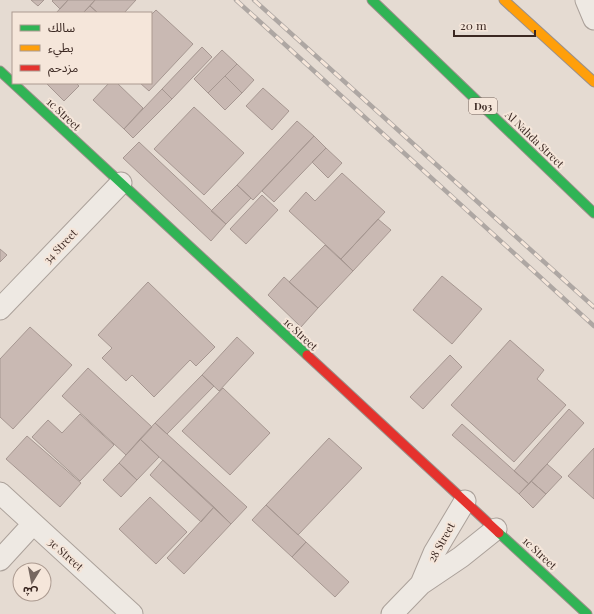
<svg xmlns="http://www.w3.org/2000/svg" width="594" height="614" font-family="'Playfair Display','Noto Sans Arabic',serif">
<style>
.building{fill:#c9b9b3;stroke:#a69791}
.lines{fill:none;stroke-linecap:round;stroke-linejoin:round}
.street-casing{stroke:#aba19a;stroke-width:23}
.fast-casing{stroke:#9b908a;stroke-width:11}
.slow-casing{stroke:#9b908a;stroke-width:11}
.jam-casing{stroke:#9b908a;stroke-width:11}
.street{stroke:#eee9e3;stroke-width:21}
.fast{stroke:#30b455;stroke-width:9}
.slow{stroke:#ff9f0a;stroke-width:9}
.jam{stroke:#e5322d;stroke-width:9}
.rail-casing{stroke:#aea7a3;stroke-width:4.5}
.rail{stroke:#f5e6da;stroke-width:3;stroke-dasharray:9;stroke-linecap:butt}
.labels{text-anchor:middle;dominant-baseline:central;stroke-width:4;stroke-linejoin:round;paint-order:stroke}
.shield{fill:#f5e6da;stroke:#736159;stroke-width:1}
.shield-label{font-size:10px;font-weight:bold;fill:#3b2822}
.street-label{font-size:11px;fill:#3b2822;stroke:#f5e6da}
</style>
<rect width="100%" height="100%" fill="#e5dbd2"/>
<!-- building -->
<path class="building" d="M31,0H44L38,6Z
M53,0H68L60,9L52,1Z
M68,0H95L83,13H56Z
M95,0H136L124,13H98L90,6Z
M90,6L98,13H83Z
M156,10L193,44L149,91L140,83H151V15Z
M202,47L212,57L172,99L162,89Z
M222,50L237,64L208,93L194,79Z
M237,64L254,80L242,93L225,76Z
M225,76L242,93L225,110L208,93Z
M46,83H76L79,86L64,101Z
M109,83H117L143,108L124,129L93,100Z
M263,88L289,111L272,130L246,106Z
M162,89L172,99L133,138L124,129Z
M194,107L244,153L204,195L154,149Z
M297,121L314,136L253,200L237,185Z
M314,136L326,148L274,202L262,191Z
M139,142L226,224L211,241L123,158Z
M326,148L342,163L328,178L312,162Z
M342,173L385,212L341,259L289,211L306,192L315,201Z
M237,185L251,198L226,224L211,211Z
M262,195L278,210L246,244L230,229Z
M378,219L391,230L353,271L341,259Z
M325,245L353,271L318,308L289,282Z
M0,249L7,255L0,262Z
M442,276L482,309L452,344L413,310Z
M284,277L318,308L301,327L268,295Z
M148,282L215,347L196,366L190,360L154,397L132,375L126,381L102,358L112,348L98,335Z
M30,327L72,365L13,429L0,417V359Z
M237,337L254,353L219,391L202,375Z
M510,340L544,370L537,379L566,405L514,462L451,405Z
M450,355L462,367L423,409L410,397Z
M88,368L152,427L126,455L62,396Z
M202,375L214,386L167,434L155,423Z
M223,388L270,433L230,475L182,431Z
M569,409L584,423L529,484L514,471Z
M80,414L114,445L80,481L32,437L48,420L62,433Z
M155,423L247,507L231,524L140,439Z
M462,424L529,484L519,494L452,435Z
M27,436L81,483L60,507L6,459Z
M329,438L362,468L298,535L266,505Z
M140,439L159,457L137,480L119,463Z
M594,448V499L568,476Z
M163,460L214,507L201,522L150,475Z
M119,463L137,480L121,497L103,480Z
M547,464L562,477L546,494L531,481Z
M531,481L546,494L533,508L519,494Z
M150,497L187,532L156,564L119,529Z
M266,505L306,542L292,557L252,520Z
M214,507L231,524L184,574L167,558Z
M306,542L349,582L335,597L292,557Z"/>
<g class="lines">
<defs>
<path id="street" d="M586,0L594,19
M0,309L121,183
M0,493L132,614
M0,560L33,524
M421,584L434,553L465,501
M392,614L421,584L461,557L496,529"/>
<path id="fast" d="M372,0L594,213
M0,71L307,355
M499,533L587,614"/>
<path id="slow" d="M504,0L594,82"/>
<path id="jam" d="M307,355L499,533"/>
</defs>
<!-- street casing -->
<use href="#street" class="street-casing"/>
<!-- fast casing -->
<use href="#fast" class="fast-casing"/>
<!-- slow casing -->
<use href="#slow" class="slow-casing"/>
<!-- jam casing -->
<use href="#jam" class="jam-casing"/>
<!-- street -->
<use href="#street" class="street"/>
<!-- fast -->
<use href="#fast" class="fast"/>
<!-- slow -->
<use href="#slow" class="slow"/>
<!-- jam -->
<use href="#jam" class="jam"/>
<defs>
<path id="rail" d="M236,0L594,326
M254,0L594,307"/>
</defs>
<!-- rail casing -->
<use href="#rail" class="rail-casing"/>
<!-- rail -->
<use href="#rail" class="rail"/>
</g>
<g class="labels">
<!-- shield labels -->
<rect class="shield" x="469" y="98" width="28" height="16" rx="3"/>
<g class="shield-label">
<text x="483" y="106">D93</text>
</g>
<!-- street labels -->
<g class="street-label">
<text transform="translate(64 114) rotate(43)">1c Street</text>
<text transform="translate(535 139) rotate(44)">Al Nahda Street</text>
<text transform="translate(60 246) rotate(-46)">34 Street</text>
<text transform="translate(301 334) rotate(43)">1c Street</text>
<text transform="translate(441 542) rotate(-61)">28 Street</text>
<text transform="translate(540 553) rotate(43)">1c Street</text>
<text transform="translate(66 554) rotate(42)">3c Street</text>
</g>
</g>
<!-- legend -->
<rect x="12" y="12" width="140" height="72" fill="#f5e6da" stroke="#ab9a90"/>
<rect x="20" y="25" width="20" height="6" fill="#30b455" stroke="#ab9a90"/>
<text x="48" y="32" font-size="12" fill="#3b2822">سالك</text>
<rect x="20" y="45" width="20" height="6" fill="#ff9f0a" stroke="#ab9a90"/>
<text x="48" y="52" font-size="12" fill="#3b2822">بطيء</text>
<rect x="20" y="65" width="20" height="6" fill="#e5322d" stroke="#ab9a90"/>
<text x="48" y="72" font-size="12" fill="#3b2822">مزدحم</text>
<!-- north arrow -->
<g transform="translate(32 582) rotate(190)"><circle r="19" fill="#f5e6da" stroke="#ab9a90"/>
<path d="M0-3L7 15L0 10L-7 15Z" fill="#766760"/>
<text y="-6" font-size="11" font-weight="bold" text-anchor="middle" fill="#3b2822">ش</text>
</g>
<!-- scale -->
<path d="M454 30v6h81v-6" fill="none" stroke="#3b2822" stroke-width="2"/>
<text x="460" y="30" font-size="12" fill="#3b2822" stroke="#f5e6da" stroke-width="3" paint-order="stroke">20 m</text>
</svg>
